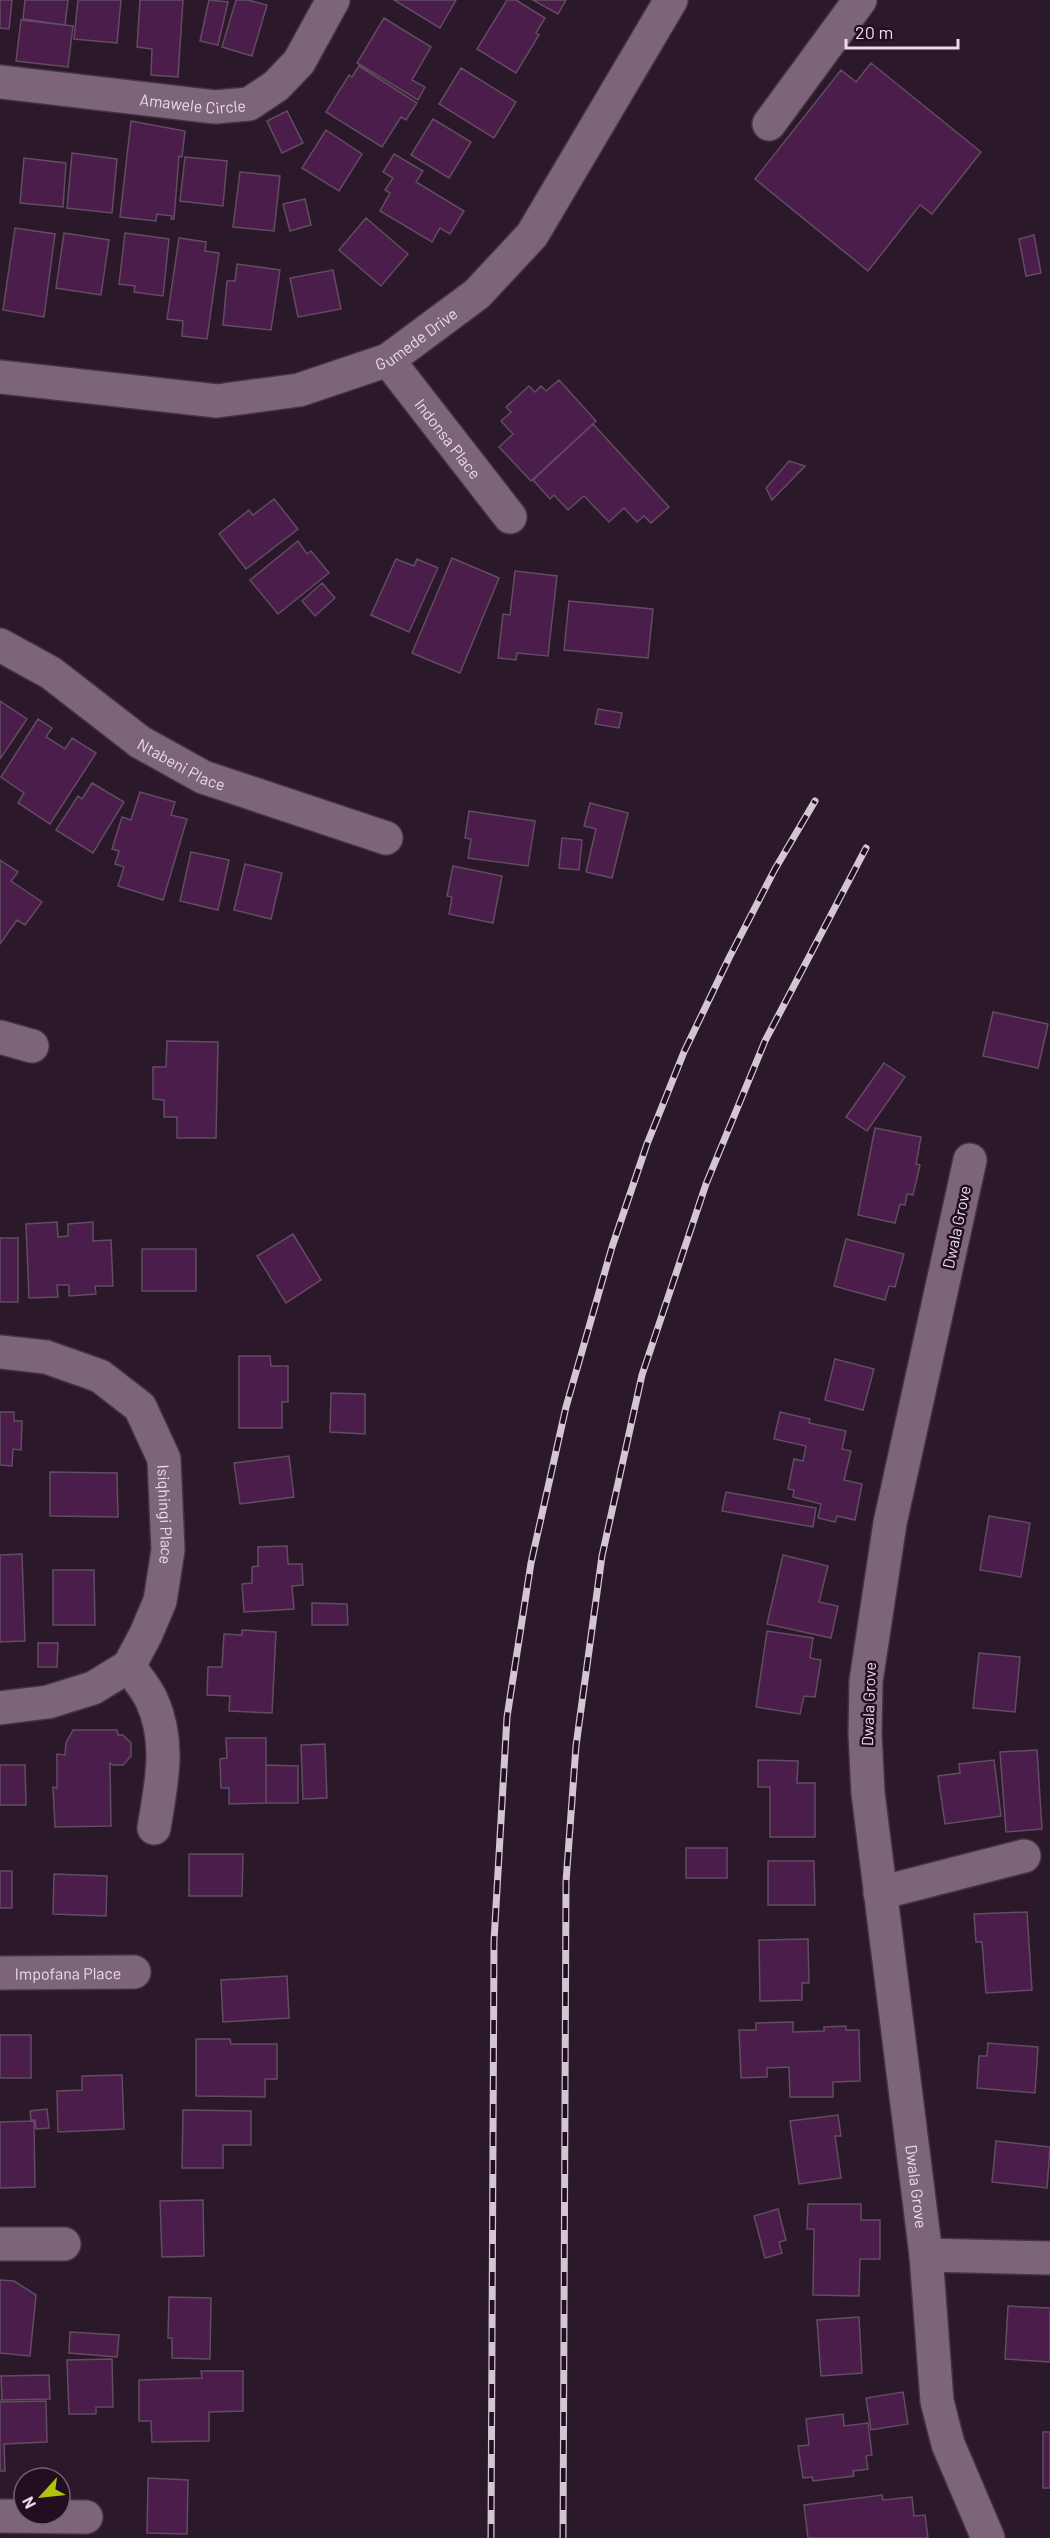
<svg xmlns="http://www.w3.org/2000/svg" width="1050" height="2538" font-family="Barlow,sans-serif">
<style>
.building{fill:#4b1d4b;stroke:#624c61;stroke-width:1.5}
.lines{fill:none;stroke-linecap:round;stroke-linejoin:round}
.minor-casing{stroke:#423342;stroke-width:36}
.minor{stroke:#7c647a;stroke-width:33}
.rail-casing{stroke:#d3c5d2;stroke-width:7}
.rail{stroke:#210f21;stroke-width:4.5;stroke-dasharray:14;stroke-linecap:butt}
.labels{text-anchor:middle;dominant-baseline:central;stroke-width:5;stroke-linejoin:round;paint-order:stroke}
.street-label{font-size:16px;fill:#e9dce8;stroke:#210f21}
</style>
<rect width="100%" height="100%" fill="#2b182a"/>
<!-- building -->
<path class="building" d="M0,0H12L9,29L0,28Z
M25,0H68L65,25L23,19Z
M78,0H121L117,43L74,39Z
M140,0H183L178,77L151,75L152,49L137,47Z
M209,0L228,2L218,45L200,41Z
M236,0H248L267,5L252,56L222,47Z
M394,0H456L440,28Z
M507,0H516L545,18L536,33L539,35L516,73L477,49Z
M533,0H566L558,14Z
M384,18L431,47L412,80L425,87L418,100L357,63Z
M21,20L73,26L68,67L16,61Z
M871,63L981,152L932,214L920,205L868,271L755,179L841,70L856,82Z
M359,66L417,103L406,120L401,117L382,147L326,112L349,75L352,77Z
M461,68L516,102L494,138L439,104Z
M287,111L303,143L282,153L267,121Z
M433,119L471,142L449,178L411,155Z
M131,121L185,131L182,157L179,156L174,219H171L172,216L157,214L156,221L120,217Z
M326,130L362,154L339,191L302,168Z
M72,153L117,159L112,213L67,208Z
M394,154L423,171L416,182L464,211L450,234L440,228L432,242L380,211L390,193L385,190L393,178L383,172Z
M185,157L227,161L223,206L180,201Z
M24,158L66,163L63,207L20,203Z
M240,172L280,176L274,231L233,227Z
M305,199L311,225L290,231L283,204Z
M366,218L408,254L381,286L339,250Z
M15,228L55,234L44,317L3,310Z
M64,233L109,240L101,295L56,288Z
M125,233L169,239L163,296L134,292L135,286L119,284Z
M1034,235L1041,273L1026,276L1019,239Z
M179,238L206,242L205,251L219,253L207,339L182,336L183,321L167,319Z
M237,264L280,270L271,330L223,325L227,281H235Z
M333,270L341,309L298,317L290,278Z
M559,380L596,421L531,481L499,447L513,434L501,421L511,412L506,407L529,386L535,392L541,386L546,391Z
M593,424L669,507L651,523L644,516L637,522L624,508L609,522L584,496L568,510L554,495L550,499L533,480Z
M789,461L805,466L772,500L766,488Z
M274,499L298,529L246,569L219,534L249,510L253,515Z
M298,541L307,554L311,551L329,573L278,614L250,580Z
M452,558L499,578L460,673L412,653Z
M396,559L414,566L417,559L438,568L409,632L371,615Z
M515,571L557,576L548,656L517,653L516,660L498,658L503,614L510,615Z
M322,583L335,598L315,616L302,601Z
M569,601L653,609L648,658L564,650Z
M0,701L27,719L0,759Z
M598,709L622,713L619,728L595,724Z
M38,719L52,728L46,737L65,749L72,738L96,753L50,824L18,803L24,793L1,777Z
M92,783L124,802L93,853L56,830L78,796L82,799Z
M140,792L175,802L171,815L187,819L163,900L118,886L124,867L115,864L119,851L112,849L122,817L131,820Z
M590,803L628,813L612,878L586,872L596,829L584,826Z
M469,811L535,821L528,866L468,858L471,839L465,838Z
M562,838L582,840L579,870L559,868Z
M191,852L229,860L218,910L180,901Z
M0,860L18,872L11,881L42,902L25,925L17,920L0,944Z
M245,864L282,873L271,919L234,910Z
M453,866L502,876L493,923L449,914L452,897L447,896Z
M993,1012L1048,1024L1038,1068L983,1056Z
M167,1041L218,1042L216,1138H177V1117H164V1100L153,1099V1067H166Z
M884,1063L905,1077L867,1131L846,1117Z
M875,1128L921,1137L916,1164L920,1165L913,1195L907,1194L905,1205L900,1204L895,1223L858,1215Z
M57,1222L58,1237L68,1236V1224L93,1222V1241L111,1240L113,1286H95L96,1294L69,1296V1285H57L58,1297L29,1298L26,1224Z
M293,1234L321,1280L286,1303L257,1256Z
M0,1238H18V1302H0Z
M846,1239L904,1254L895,1287L889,1286L885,1300L834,1286Z
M142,1249H196V1291H142Z
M239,1356H270L271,1366H288V1402H282V1428H239Z
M835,1359L874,1369L863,1410L825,1400Z
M331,1393L365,1394V1434L330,1432Z
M0,1412H14V1421H22L21,1450L13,1449L12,1466L0,1465Z
M780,1412L810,1419L809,1423L846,1431L842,1449L851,1451L844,1480L862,1484L855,1520L837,1516L835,1522L818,1518L821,1504L793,1497L794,1490L788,1489L794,1459L803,1461L806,1446L774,1439Z
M289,1456L294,1497L240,1504L234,1463Z
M50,1472L117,1473L118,1517L50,1516Z
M726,1492L816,1508L813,1527L722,1511Z
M989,1516L1030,1523L1021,1577L980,1570Z
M287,1546L288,1564H302L303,1585L292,1586L294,1609L244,1612L242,1584L252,1583V1567L258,1566V1547Z
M22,1554L25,1641L0,1642V1555Z
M783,1555L828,1566L819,1602L838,1606L831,1638L767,1624Z
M53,1570H94L95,1625H53Z
M312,1603L347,1604L348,1625H312Z
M242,1630L276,1632L272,1713L229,1711L230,1696L207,1695L208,1667H222L224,1634L242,1635Z
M767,1631L813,1638L810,1658L821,1660L815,1697L804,1696L800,1714L756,1707Z
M38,1643H58L57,1667H38Z
M979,1653L1020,1657L1015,1712L973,1708Z
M73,1730H117L118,1735H123L131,1743V1756L123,1765H113L110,1763L111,1826L55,1827L53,1787L57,1788V1754L65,1755L66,1743Z
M226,1738H266V1803L229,1804V1788H221L220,1759L227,1758Z
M325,1744L327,1798L303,1799L301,1745Z
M1037,1750L1042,1829L1006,1832L1000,1752Z
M758,1760L798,1761L797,1783H815V1837H770V1787H758Z
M994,1760L1001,1816L945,1824L938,1776L960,1773L959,1764Z
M0,1765H25L26,1805H0Z
M266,1765L298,1766V1803H266Z
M686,1848H727V1878H686Z
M189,1854H243L242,1896H189Z
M768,1861H814L815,1905H768Z
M0,1871H12V1908H0Z
M54,1874L107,1876L106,1916L53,1914Z
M1027,1912L1032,1990L986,1993L982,1942H976L974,1914Z
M808,1939L809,1983H802V2000L760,2001L759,1940Z
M287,1976L289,2018L223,2022L221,1980Z
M793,2022V2032L824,2031V2027L846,2026V2030H859L860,2081L833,2082V2097H790L789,2067L767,2068V2077L741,2078L739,2030H756V2023Z
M0,2035H31V2078H0Z
M196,2039H230L231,2044H277V2079H265V2097L196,2096Z
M988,2043L1038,2047L1035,2093L977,2088L979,2056H987Z
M122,2075L124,2129L58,2132L57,2091L82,2090V2076Z
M47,2109L49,2128L36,2129L35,2120H31L30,2111Z
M183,2110L251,2111V2145H223V2168H182Z
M838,2115L841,2136H835L841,2178L799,2184L790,2121Z
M34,2121L35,2187L0,2188V2122Z
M996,2141L1050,2147L1047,2188L992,2182Z
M203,2200L204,2256L162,2257L160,2201Z
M808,2204H861V2220H880V2259H860L859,2296L813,2295L814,2229H807Z
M778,2209L786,2240L779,2242L782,2253L765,2258L754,2216Z
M0,2280L14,2281L36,2295L30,2356L0,2353Z
M169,2297L211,2298L210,2359L172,2358V2338H168Z
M1008,2306L1050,2308V2362L1005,2359Z
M859,2317L862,2373L821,2376L817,2320Z
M70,2332L119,2335L117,2357L69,2353Z
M112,2359L113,2407H96V2414H69L67,2360Z
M201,2371H243V2411L209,2412V2441L152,2442L151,2421H139V2380L202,2378Z
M49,2375L50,2399L2,2400L1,2376Z
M903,2392L908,2424L871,2430L866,2398Z
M0,2399V2402L46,2401L47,2442L4,2444L5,2471H0Z
M843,2414L844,2426L868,2423L872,2455L866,2456L868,2469L853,2471L854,2476L813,2481L812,2477L803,2478L798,2446L809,2445L806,2419Z
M1043,2432H1050V2488H1043Z
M148,2478L188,2480L187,2534L147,2533Z
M882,2495L883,2500L912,2497L914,2516L925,2515L928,2538H808L804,2505Z"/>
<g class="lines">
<defs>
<g id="minor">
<path id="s1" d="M0,82L215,107L249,104L276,86L299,62L333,0"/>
<path d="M769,124L860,0"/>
<path id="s2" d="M388,360L510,517"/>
<path id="s3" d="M0,377L217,401L299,390L388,360L477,294L532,235L671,0"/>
<path id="s4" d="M0,645L51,673L140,742L203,777L386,838"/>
<path d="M0,1037L32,1046"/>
<path id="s5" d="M970,1160L890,1523L866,1681L865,1734L868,1793L926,2255L937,2401L948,2444L988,2538"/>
<path id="s6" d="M0,1352L46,1357L100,1376L140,1407L164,1459L168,1550L160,1601L146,1634L129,1666C136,1677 147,1689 152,1701C171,1743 161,1785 154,1828"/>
<path d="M0,1708L48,1702L93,1688L129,1666"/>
<path d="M880,1893L1024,1856"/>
<path id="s7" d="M0,1973L134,1972"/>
<path d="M0,2244H64"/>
<path d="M926,2255L1050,2258"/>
<path d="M0,2516L86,2517"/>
</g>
</defs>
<!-- minor casing -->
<use href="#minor" class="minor-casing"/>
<!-- minor -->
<use href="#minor" class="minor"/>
<defs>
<path id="rail" d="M491,2538L494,1941L507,1717L531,1563L566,1407L612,1247L647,1144L684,1052L729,958L775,869L815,801
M563,2538L566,1882L576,1746L602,1556L642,1375L706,1184L765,1041L866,848"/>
</defs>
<!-- rail casing -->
<use href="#rail" class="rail-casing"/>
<!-- rail -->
<use href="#rail" class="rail"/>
</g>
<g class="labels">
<!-- street labels -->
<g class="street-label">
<text stroke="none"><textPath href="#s1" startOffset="194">Amawele Circle</textPath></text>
<text stroke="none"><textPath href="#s3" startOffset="430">Gumede Drive</textPath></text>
<text stroke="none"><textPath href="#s2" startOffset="99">Indonsa Place</textPath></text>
<text stroke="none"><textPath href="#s4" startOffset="218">Ntabeni Place</textPath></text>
<text transform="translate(956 1227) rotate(-78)">Dwala Grove</text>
<text stroke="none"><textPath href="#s6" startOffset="267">Isiqhingi Place</textPath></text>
<text transform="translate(868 1704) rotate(-88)">Dwala Grove</text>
<text stroke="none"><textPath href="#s7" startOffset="68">Impofana Place</textPath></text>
<text stroke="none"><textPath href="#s5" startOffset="1040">Dwala Grove</textPath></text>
</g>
</g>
<!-- north arrow -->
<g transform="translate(42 2496) rotate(243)"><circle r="28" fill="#210f21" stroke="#716171" stroke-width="1.5"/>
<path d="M0-4.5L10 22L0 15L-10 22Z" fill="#aec50a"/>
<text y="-9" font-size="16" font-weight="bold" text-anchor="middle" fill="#e9dce8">N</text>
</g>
<!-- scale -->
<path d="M846 39v9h112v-9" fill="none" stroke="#e9dce8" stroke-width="3"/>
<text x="855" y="39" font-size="18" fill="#e9dce8" stroke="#210f21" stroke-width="4.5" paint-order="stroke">20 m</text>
</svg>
